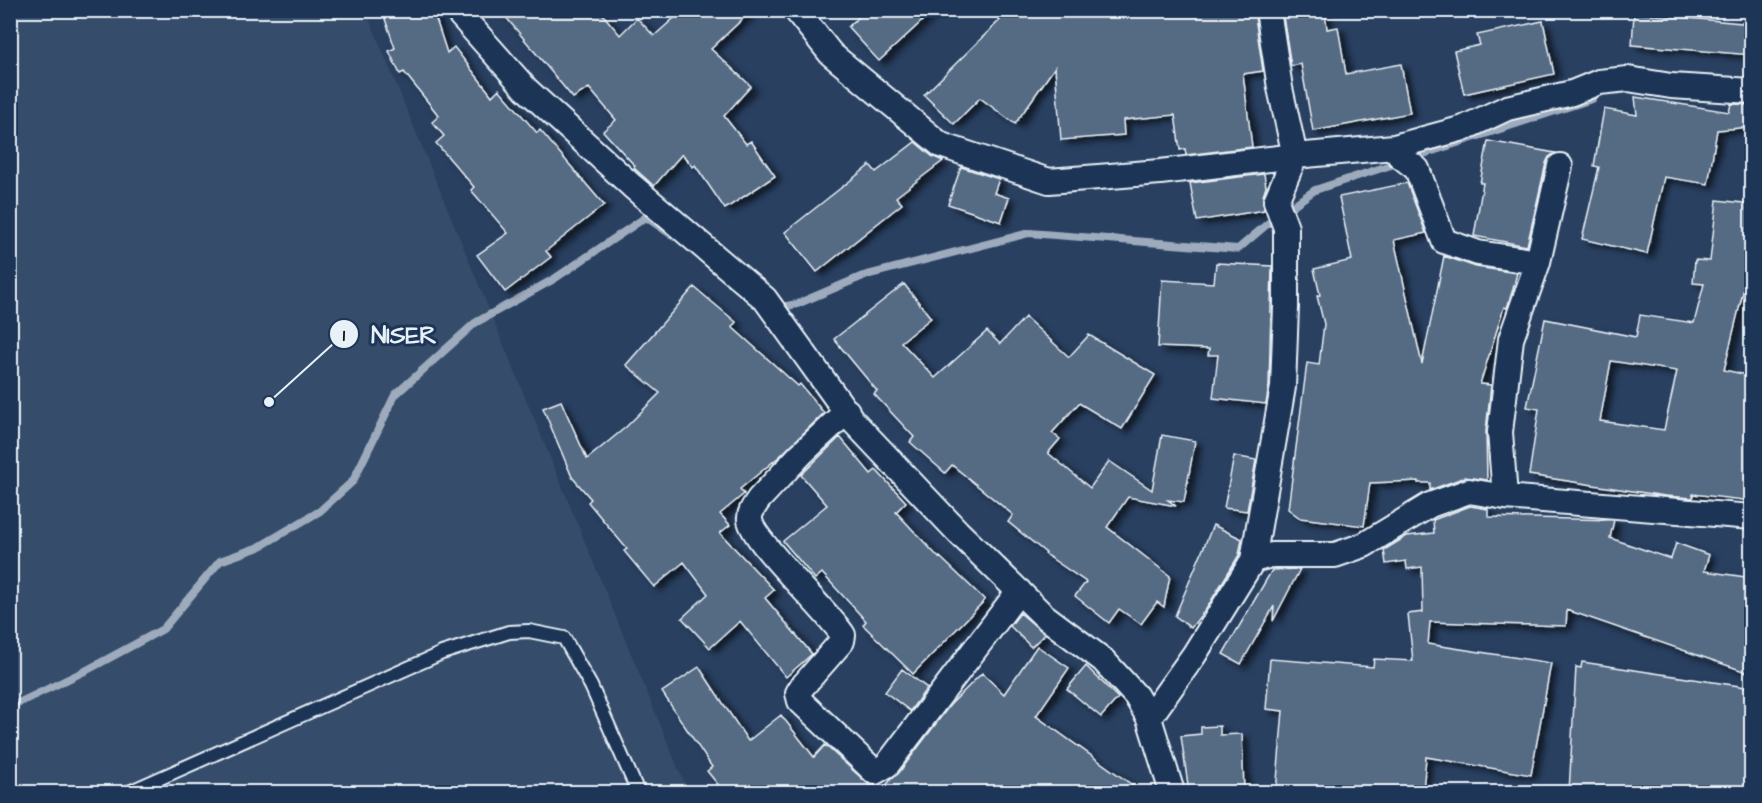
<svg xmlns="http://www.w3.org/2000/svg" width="1762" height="803" font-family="'Architects Daughter',sans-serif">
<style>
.built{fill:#364d6b}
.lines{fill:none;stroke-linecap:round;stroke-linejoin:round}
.stream{stroke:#9dabbd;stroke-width:8}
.building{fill:#556a83;stroke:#e8f1f8;stroke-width:1.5;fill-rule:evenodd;filter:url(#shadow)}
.service-casing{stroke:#e8f1f8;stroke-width:16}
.minor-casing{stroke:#e8f1f8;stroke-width:28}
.service{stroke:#1d3557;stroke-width:12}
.minor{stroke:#1d3557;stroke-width:24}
.leader{fill:none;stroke:#e8f1f8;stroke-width:2}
.callout-dot{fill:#e8f1f8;stroke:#1d3557;stroke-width:2}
.mark-label{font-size:18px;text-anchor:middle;font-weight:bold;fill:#111}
.callout-label{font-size:24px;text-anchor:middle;font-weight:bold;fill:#e8f1f8;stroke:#1d3557;stroke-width:6;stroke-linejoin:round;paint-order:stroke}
</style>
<defs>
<filter id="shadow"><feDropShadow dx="6" dy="4" stdDeviation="3" flood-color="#0009"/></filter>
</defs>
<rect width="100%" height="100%" fill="#294061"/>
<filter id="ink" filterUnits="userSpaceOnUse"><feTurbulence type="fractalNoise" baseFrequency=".0167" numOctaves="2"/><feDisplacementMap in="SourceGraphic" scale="12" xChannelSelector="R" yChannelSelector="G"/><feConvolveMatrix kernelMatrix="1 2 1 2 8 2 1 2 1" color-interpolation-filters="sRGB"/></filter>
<g filter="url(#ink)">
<!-- built -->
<path class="built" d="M10,11H366L688,792H11Z"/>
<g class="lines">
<!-- stream -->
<path class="stream" d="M1411,158L1592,99
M776,308L797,304L863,276L1029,233L1238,249L1272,220L1315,190L1400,162
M10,707L89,669L163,629L220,561L259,547L320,511L353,481L395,395L475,323L554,279L646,217L672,235"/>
</g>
<!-- building -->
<path class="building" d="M382,10H433L447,53L454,47L492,96L499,89L537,133L540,130L604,205L546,251L551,257L505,292L477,255L508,233L471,190L474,187L436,143L444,136L432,122L439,116L404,72L400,74L389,51L395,48Z
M500,10H599L620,35L637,18L654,36L683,10H752L711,49L751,86L724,116L746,144L751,141L775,176L725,209L695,165L693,167L682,154L654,186L634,168L635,166L603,131L616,120L589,88L573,98Z
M866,10H934L879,61L848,27Z
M1009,10H1254L1263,71L1243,74L1252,147L1186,155L1185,149L1180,150L1175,115L1123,120L1124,135L1061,140L1055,67L1015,124L980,98L954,124L924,95L1000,20L998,16Z
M1282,10H1325L1327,29L1338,27L1346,74L1401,64L1410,113L1313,131L1301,64L1291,66Z
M1634,13L1752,24V55L1632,45Z
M1543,21L1554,74L1464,94L1454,51L1480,45L1477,35Z
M1635,97L1729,112L1731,104L1752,105V127L1717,130L1708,184L1664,177L1647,254L1582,239L1599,167L1594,166L1604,109L1637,115Z
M1488,141L1555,153L1549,157L1546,163L1527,246L1474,236L1483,183H1480Z
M915,142L932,156L943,161L896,197L902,204L817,272L785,232L870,165L876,172Z
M961,167L999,179L994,193L1009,198L1001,222L948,204Z
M1264,174L1266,187L1263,196L1264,210L1197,221L1190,183Z
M1407,183L1426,233L1394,240L1422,364L1444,256L1476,267L1517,273L1513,289L1507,308L1504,307L1480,384L1491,385L1486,431L1487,480L1465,477L1430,490V483H1418V481L1370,483L1364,526L1300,518L1288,509L1307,363L1319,365L1324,324L1317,296L1320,295L1314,269L1352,260L1339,197Z
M1717,200L1752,204V289L1744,288L1724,370L1752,376V501L1693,494V498L1665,496L1529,475L1539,409L1527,407L1545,319L1636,337L1640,315L1694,323L1704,284L1693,283L1695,260L1710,261ZM1611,361L1677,371L1664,430L1600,421Z
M1216,263L1272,266L1269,386L1266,404L1213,398L1218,355H1208L1209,349L1158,347L1162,280L1214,283Z
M904,284L931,318L901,342L935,378L987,331L1000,344L1025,317L1069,357L1089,335L1155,375L1122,429L1079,403L1052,433L1060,439L1048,453L1090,488L1109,461L1152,490L1162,435L1195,441L1184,502L1168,500L1176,506L1128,497L1107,527L1170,576L1164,607L1157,602L1141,624L1119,609L1109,623L1075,596L1086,582L1045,554L1046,553L1008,522L1013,515L952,465L945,473L910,442L914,437L874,394L877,391L834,339Z
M694,287L736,322L732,327L798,386L800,384L824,413L780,456L740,489L744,494L720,514L730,525L720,533L774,590L765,598L812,654L786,677L740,621L710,648L682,618L708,594L684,562L654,587L624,551L627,549L588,502L591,499L572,477L543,408L561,401L587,459L626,427L660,393L626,365Z
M840,437L871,474L876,470L906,502L896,512L939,558L940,557L985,600L913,674L863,625L866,621L822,573L815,579L783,541L827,505L801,475Z
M1234,456L1256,460L1247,511L1224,508Z
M1470,506L1488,509V517L1614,520L1610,538L1671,559L1676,543L1709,555L1704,571L1752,578V674L1567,610L1566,626L1430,622L1428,644L1551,663L1531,775L1426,757L1423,792H1276L1283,711L1266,709L1270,659L1373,667L1374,659L1413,661L1408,614L1423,612L1422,567L1407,569L1406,561L1386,564L1384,550L1407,536L1434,533L1433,520Z
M1213,525L1242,539L1239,555L1208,606L1191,628L1175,616Z
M1300,569L1273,621L1274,606L1241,664L1223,654L1272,570Z
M1020,613L1045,634L1031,647L1010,626Z
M1037,646L1069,668L1036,716L1142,792H881L891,779L898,774L950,705L982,673L1004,694Z
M1582,662L1752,688V792H1569L1576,667L1581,668Z
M1086,666L1118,698L1101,717L1067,689Z
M699,667L748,741L781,715L814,757L825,745L877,792H724L707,771L712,767L662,692Z
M902,669L927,688L910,711L885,692Z
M1220,726V735L1242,734L1244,792H1189L1181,736L1201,734V727Z"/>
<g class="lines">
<defs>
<path id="service" d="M129,792L442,653L509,632L529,631L564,638L591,686L638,792"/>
<path id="minor" d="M456,10L526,89L632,186L765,299L852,420L958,532L1043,615L1103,660L1136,696L1149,718L1172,792
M796,10L831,54L941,145L1049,181L1160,172L1295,156L1394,147L1464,128L1507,108L1572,93L1599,82L1628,79L1671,86L1752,91
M1394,147L1399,155L1417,169L1444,241L1478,253L1538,262L1511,339L1500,432L1505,497
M1538,262L1560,166
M847,411L801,454L759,499C755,505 749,512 750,520C753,542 827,610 843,635L842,641L801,688L798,693L800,701L875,772L887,765L1019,591
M1253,560L1283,387L1286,307V228L1276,201L1295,156L1280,88L1268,10
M1149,718L1194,655L1253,560L1272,555H1335L1364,545L1430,505L1469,491L1505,497L1752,517"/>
</defs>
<!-- service casing -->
<use href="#service" class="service-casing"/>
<!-- minor casing -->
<use href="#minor" class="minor-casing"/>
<!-- service -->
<use href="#service" class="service"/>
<!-- minor -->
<use href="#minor" class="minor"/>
</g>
</g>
<!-- callouts -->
<path class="leader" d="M269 402L344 334"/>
<g class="callout-dot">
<circle cx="269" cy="402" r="6"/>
<circle cx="344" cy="334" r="15"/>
</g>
<g class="mark-label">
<text x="344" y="341">1</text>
</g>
<g class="callout-label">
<text x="404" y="343">NISER</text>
</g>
<!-- margin -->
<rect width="1762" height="803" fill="none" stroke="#1d3557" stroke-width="36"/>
<rect x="18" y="18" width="1726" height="767" fill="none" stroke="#e8f1f8" stroke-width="2" filter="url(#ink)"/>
</svg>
